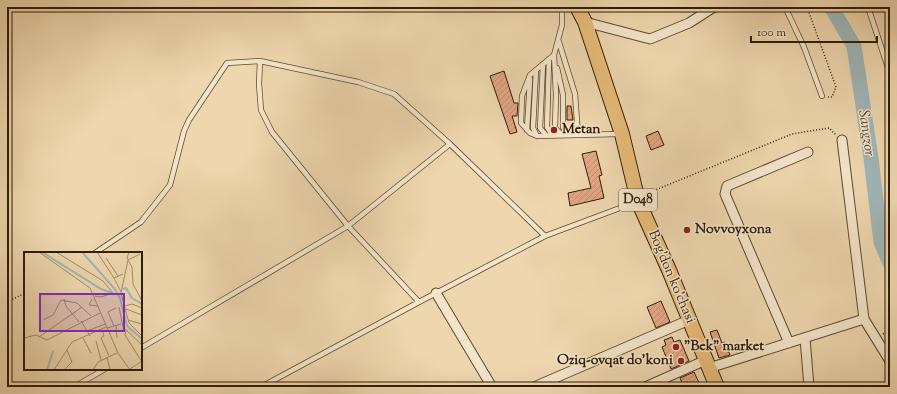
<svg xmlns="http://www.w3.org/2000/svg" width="897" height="394" font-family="'Sorts Mill Goudy',serif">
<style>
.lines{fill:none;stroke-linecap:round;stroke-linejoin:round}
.river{stroke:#a0b6b7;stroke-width:15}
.building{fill:url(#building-hatch);stroke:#2e1d05}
.service-casing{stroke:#5e4b2f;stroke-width:6}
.minor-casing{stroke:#5e4b2f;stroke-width:11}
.primary-casing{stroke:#2e1d05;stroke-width:16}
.path{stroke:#2e1d05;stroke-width:1.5;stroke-dasharray:1 2;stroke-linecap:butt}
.service{stroke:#f4e4ca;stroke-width:4.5}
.minor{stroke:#f4e4ca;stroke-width:9}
.primary{stroke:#e7bb77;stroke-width:14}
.poi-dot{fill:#8f2418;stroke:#f4e4ca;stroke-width:1.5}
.labels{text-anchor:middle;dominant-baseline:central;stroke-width:3;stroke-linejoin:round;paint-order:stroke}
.shield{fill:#f4e4ca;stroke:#695940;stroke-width:1}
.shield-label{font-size:13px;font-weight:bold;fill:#2e1d05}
.poi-label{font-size:14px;font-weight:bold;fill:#2e1d05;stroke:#f4e4ca;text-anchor:start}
.street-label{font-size:14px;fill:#2e1d05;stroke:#f4e4ca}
.water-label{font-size:15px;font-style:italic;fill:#504b3a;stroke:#f4e4ca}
.inset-river{fill:none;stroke:#a0b6b7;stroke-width:2}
.inset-road{fill:none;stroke:#a18c6a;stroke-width:1}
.view{fill:#7b2cbf;fill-opacity:0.15;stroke:#7b2cbf;stroke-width:2}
.inset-edge{fill:none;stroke:#2e1d05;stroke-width:2}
</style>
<defs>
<pattern id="building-hatch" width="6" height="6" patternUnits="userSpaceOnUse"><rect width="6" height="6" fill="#e4a783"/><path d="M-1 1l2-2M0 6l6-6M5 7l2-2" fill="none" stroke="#c48f70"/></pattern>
</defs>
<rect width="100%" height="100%" fill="#eed6ae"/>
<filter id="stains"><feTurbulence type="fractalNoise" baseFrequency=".005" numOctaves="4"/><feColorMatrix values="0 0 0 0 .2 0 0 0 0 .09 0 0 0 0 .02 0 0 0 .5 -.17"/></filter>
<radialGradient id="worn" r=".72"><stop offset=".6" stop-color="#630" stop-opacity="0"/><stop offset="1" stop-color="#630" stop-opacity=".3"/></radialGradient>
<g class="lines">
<!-- river -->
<path class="river" d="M831,7L854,46L871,158L881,242L890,263"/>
</g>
<!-- building -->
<path class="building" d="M504,71L514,103H518L517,116H512L517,132L510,134L490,76Z
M567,106H571L573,120H567Z
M658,131L664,145L651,150L646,136Z
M596,151L602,175L599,176L604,198L570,206L568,193L591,188L582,154Z
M661,301L670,322L656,328L647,307Z
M717,330L722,343L725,342L730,355L719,358L710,332Z
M672,337L674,342L680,340L689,361L671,369L662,347L666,345L664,340Z
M694,372L701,387H684L680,378Z"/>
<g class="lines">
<defs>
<path id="service" d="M785,7L804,47L822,96
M868,7L890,74
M558,39L575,94L578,135
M554,55L530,75L522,96L521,123L530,133L537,136L619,134
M549,59L547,127L552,135
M260,61L259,84L261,110L272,132L348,226L419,302
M543,64L540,128L546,135
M557,68L563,95V127L569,135
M536,70L533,128L537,136
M527,130L530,79
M562,135L555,128L556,94L554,55L562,25V7
M95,253L141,222L170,185L184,131L189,120L227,63L260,61L358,82L394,94L450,144L545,236
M141,348L348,226L450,144
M74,387L105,369
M261,387L419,302L545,236L636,202"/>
<path id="minor" d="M585,22L650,39L689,23L714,7
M842,140L864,319L890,361
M436,293L492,387
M805,338L809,387
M789,343L725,194L727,186L808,152
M709,368L864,319
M534,387L689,320
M645,387L706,360"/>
<path id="primary" d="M577,7L585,22L622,134L638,201L669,270L717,387"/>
</defs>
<!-- service casing -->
<use href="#service" class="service-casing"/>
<!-- minor casing -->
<use href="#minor" class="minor-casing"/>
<!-- primary casing -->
<use href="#primary" class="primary-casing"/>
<!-- path -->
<path class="path" d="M807,7L836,87L832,97H828
M648,193L792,134L829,128L836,135
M7,302L25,293
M883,334L890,330"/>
<!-- service -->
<use href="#service" class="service"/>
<!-- minor -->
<use href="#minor" class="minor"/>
<!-- primary -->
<use href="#primary" class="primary"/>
</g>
<!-- markers -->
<g class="poi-dot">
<circle cx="554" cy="130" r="4"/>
<circle cx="687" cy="230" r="4"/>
<circle cx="676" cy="347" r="4"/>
<circle cx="681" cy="361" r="4"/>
</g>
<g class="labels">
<!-- shield labels -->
<rect class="shield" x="619" y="189" width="38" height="22" rx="3"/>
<g class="shield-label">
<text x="638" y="200">D048</text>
</g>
<!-- poi labels -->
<g class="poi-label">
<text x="562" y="130">Metan</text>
<text x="695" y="230">Novvoyxona</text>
<text x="684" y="347">"Bek" market</text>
<text x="673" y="361" text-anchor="end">Oziq-ovqat do'koni</text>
</g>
<!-- street labels -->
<g class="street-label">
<text transform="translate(671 277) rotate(67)">Bog'don ko'chasi</text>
</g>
<!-- water labels -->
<g class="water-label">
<text transform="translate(866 133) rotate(82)">Sangzor</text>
</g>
</g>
<!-- overview -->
<g transform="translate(24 252)">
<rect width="118" height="118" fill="#eed6ae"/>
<path class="inset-river" d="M18,0L77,37L88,41M58,0L90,36L96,46L103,74L118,87M99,37L102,36L108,46L118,52M23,118L29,99"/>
<path class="inset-road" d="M15,0L66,36L94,101L106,118M32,0L79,29L89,41L77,45L71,44M73,0L90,26L99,22M105,0L103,6L108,15L109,32L118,49M116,2L104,8L97,41L105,71L118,84M82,6L94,24M90,26L97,40M40,47L42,54L55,70M68,47L65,53L74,54M101,54L108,52L118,56M95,55L99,75L118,93M102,57L118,63M19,68L29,63L37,48L53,51L67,64M104,68L118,72M57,69L66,84M92,73L93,86M90,74L84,60L92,56M83,76L97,72M78,78L80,84L77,86L85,104M102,78L101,83L118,110M63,79L81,72M15,85L58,55M0,86L12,83L23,88L76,61M59,86L67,101M72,89L77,108M83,105L86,118M106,117L118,109M30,118L48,90L82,75M40,118L48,110L43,98M69,118L74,110L93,101"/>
<path class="view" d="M16,42H100V79H16Z"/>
<rect width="118" height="118" class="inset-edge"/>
</g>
<!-- margin -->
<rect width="897" height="394" fill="none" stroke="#eed6ae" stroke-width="24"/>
<rect x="8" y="8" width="881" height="378" fill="none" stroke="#2e1d05" stroke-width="2"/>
<rect x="12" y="12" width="873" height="370" fill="none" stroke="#2e1d05"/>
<!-- scale -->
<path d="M751 36v6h126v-6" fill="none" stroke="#2e1d05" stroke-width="2"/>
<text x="757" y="36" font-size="12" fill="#2e1d05" stroke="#f4e4ca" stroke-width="3" paint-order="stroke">100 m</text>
<rect width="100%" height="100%" filter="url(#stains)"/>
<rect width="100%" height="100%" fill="url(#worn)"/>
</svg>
